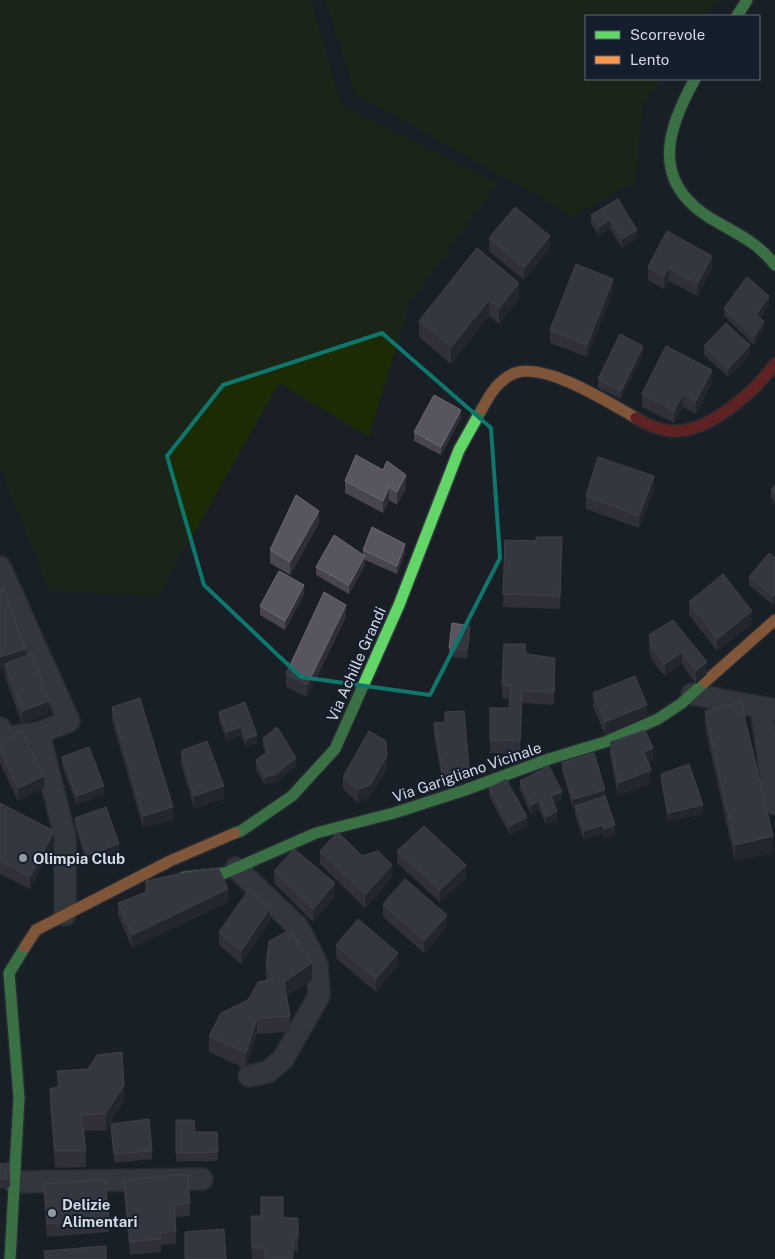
<svg xmlns="http://www.w3.org/2000/svg" width="775" height="1259" font-family="'Public Sans',sans-serif">
<style>
.green{fill:#1b2b06}
.lines{fill:none;stroke-linecap:round;stroke-linejoin:round}
.street-casing{stroke:#373b42;stroke-width:24}
.fast-casing{stroke:#373b42;stroke-width:14}
.slow-casing{stroke:#373b42;stroke-width:14}
.jam-casing{stroke:#373b42;stroke-width:14}
.street{stroke:#50555a;stroke-width:21}
.fast{stroke:#63d668;stroke-width:11}
.slow{stroke:#ff974d;stroke-width:11}
.jam{stroke:#b3261e;stroke-width:11}
.wall{fill:#494550}
.shaded-wall{fill:#302f39}
.building{fill:#585560;stroke:#6b6a75}
.marked{fill:none;stroke:#0f766e;stroke-width:4;stroke-linejoin:round}
.poi-dot{fill:#9299a2;stroke:#141e2c;stroke-width:2}
.labels{text-anchor:middle;dominant-baseline:central;stroke-width:4;stroke-linejoin:round;paint-order:stroke}
.street-label{font-size:15px;fill:#d3dae4;stroke:#141e2c}
.poi-label{font-size:15px;font-weight:bold;fill:#d3dae4;stroke:#141e2c;text-anchor:start}
</style>
<rect width="100%" height="100%" fill="#1a1f26"/>
<!-- green -->
<path class="green" d="M0,0H311L341,105L498,183L409,305L369,437L279,383L158,597L49,590L0,469Z
M325,0H718L706,16H586V79H662L643,105L635,182L573,216L355,94Z"/>
<g class="lines">
<defs>
<path id="street" d="M0,567L69,721L39,733L4,738L0,728
M692,694L775,710
M761,708L775,804
M39,733L65,837V915
M236,868L298,927L317,964L319,996L283,1059L268,1072L249,1076
M14,1182L202,1179"/>
<path id="fast" d="M737,16L747,0
M695,79C668,127 651,177 704,214C731,232 754,238 775,265
M235,833L241,831L292,796L335,749L399,605L459,450L482,409
M184,877L225,873L316,833L394,813L465,790L549,759L605,742L658,719L682,703L705,682
M10,1259L19,1098L9,973L25,947"/>
<path id="slow" d="M482,409C490,394 499,379 515,373C546,362 609,403 636,418
M705,682L775,620
M25,947L36,930L170,861L235,833"/>
<path id="jam" d="M636,418C648,425 658,430 672,431C709,433 754,392 775,364"/>
</defs>
<!-- street casing -->
<use href="#street" class="street-casing"/>
<!-- fast casing -->
<use href="#fast" class="fast-casing"/>
<!-- slow casing -->
<use href="#slow" class="slow-casing"/>
<!-- jam casing -->
<use href="#jam" class="jam-casing"/>
<!-- street -->
<use href="#street" class="street"/>
<!-- fast -->
<use href="#fast" class="fast"/>
<!-- slow -->
<use href="#slow" class="slow"/>
<!-- jam -->
<use href="#jam" class="jam"/>
</g>
<!-- wall -->
<path class="wall" d="M618,199L637,238L622,248L610,229L599,236L591,224V215Z
M489,238L550,248L524,280L489,251Z
M477,248L519,299L499,324L489,316L451,364L419,337V321Z
M648,267L712,269L697,296L669,281L664,289L648,280Z
M613,292L587,357L550,343V330Z
M769,305L760,318L764,330L754,345L724,316V308Z
M704,346L750,354L728,377L704,355Z
M643,354L621,399L598,388V379Z
M712,382L696,414L683,407L674,423L642,407V394Z
M461,418L441,455L414,441V432Z
M383,470L406,488L397,505L389,500L383,513L345,493V481Z
M775,485V504L771,498V490Z
M654,489L639,528L586,509V496Z
M319,523L290,575L270,563V550Z
M562,537L560,609L503,607L505,540L536,541Z
M363,550L405,553L397,574L365,560V565L349,594L316,575V567L363,555Z
M775,558V602L773,605L749,585V577Z
M0,591L25,656L49,714L22,724L5,677Z
M304,594L285,630L260,615V606Z
M689,602L752,624L717,651L689,615Z
M346,617L307,697L286,687V674Z
M673,620L707,674L696,684L682,664L665,676L652,661L649,648V635Z
M470,634L467,659L449,656V648Z
M526,654L555,671L554,705L522,703L520,754L490,753V708H509L510,699L502,698V685Z
M593,693L647,717L605,735L593,706Z
M245,702L257,743L246,747L241,735L227,741L219,720V712Z
M112,707L173,820L143,828L112,720Z
M705,711L773,853L735,861L705,727Z
M434,723L469,779L443,788L434,735Z
M263,738L296,767L276,782L265,785L256,769V760L266,754L263,747Z
M0,742L44,788L18,801L0,763Z
M610,742L653,760L648,763L651,783L618,796L610,755Z
M181,751L224,799L194,808L181,764Z
M62,757L104,795L77,805L62,766Z
M562,763L605,796L615,834L604,838L603,833L584,840L575,815V807L573,808L562,771Z
M387,769L370,797L358,803L343,789V777Z
M661,774L703,814L668,821L661,783Z
M520,781L562,800L554,803L557,820L546,825L539,809L531,814L520,790Z
M489,788L527,826L510,835L489,796Z
M0,803L54,843L30,889L0,874Z
M75,818L119,853L87,863L75,827Z
M320,851L362,856L392,878L365,908L320,864Z
M397,851L466,878L440,902L397,863Z
M274,871L335,896L313,922L274,883Z
M228,902L132,948L118,915V903Z
M383,904L447,927L424,953L383,917Z
M270,921L241,964L219,945V932Z
M336,945L398,965L376,992L336,958Z
M266,965L312,980L286,996L290,1016V1032L257,1034L246,1069L209,1052V1036L248,1000L266,980Z
M57,1071L124,1101L106,1130L84,1131L86,1151V1167L55,1168L50,1105V1089L57,1087Z
M176,1120L195,1132H217L218,1161H176Z
M111,1124L152,1151V1159L114,1163L111,1133Z
M0,1164L10,1178V1187L0,1188Z
M124,1180L190,1203V1216L175,1217L176,1231V1244L161,1245V1252L130,1255L124,1193Z
M44,1184L109,1219V1232L47,1237L44,1196Z
M251,1216L298,1218V1251H293V1259H252Z"/>
<!-- shaded-wall -->
<path class="shaded-wall" d="M610,220V229L599,236V227Z
M637,230V238L622,248V239Z
M550,236V248L524,280V268Z
M712,256V269L697,296V284Z
M669,268V281L664,289V276Z
M613,279V292L587,357V345Z
M519,283V299L499,324V308Z
M769,296V305L756,323V315Z
M489,300V316L451,364V347Z
M764,321V330L754,345V337Z
M750,345V354L728,377V369Z
M643,346V354L621,399V391Z
M712,370V382L696,414V401Z
M683,394V407L674,423V411Z
M461,410V418L441,455V447Z
M406,475V488L397,505V492Z
M654,476V489L639,528V516Z
M389,487V500L383,513V501Z
M319,511V523L290,575V562Z
M405,544V553L397,574V566Z
M365,556V565L349,594V585Z
M304,585V594L285,630V621Z
M775,594V602L773,605V596Z
M346,605V617L307,697V685Z
M752,611V624L717,651V639Z
M470,626V634L467,659V650Z
M25,649V661L5,664V668L0,670V657Z
M682,652V664L665,676V664Z
M707,662V674L696,684V671Z
M49,701V714L22,724V711Z
M647,705V717L605,735V722Z
M241,727V735L227,741V732Z
M257,735V743L246,747V739Z
M653,748V760L644,764V752Z
M387,756V769L370,797L358,803V790Z
M296,758V767L276,782L265,785V777Z
M469,767V779L443,788V775Z
M651,770V783L618,796V783Z
M44,776V788L18,801V788Z
M104,786V795L77,805V796Z
M224,786V799L194,808V796Z
M605,790V798L573,808V799Z
M562,792V800L551,805V796Z
M539,801V809L531,814V805Z
M703,805V814L668,821V813Z
M173,807V820L143,828V816Z
M557,811V820L546,825V817Z
M527,817V826L510,835V826Z
M603,825V833L584,840V831Z
M615,825V834L604,838V829Z
M54,831V843L30,889V877Z
M773,836V853L735,861V845Z
M119,844V853L87,863V855Z
M392,865V878L365,908V895Z
M466,865V878L440,902V890Z
M335,883V896L313,922V909Z
M228,889V902L132,948V935Z
M270,908V921L241,964V951Z
M447,915V927L424,953V941Z
M398,953V965L376,992V979Z
M312,963V980L284,998V982Z
M257,1018V1034L246,1069V1053Z
M124,1085V1101L106,1130V1113Z"/>
<!-- building -->
<path class="building" d="M618,199L637,230L622,239L610,220L599,227L591,215Z
M515,207L550,236L524,268L489,238Z
M667,231L712,256L697,284L669,268L664,276L648,267Z
M477,248L519,283L499,308L489,300L451,347L419,321Z
M576,264L613,279L587,345L550,330Z
M747,277L769,296L756,315L764,321L754,337L724,308Z
M726,323L750,345L728,369L704,346Z
M620,334L643,346L621,391L598,379Z
M666,346L712,370L696,401L683,394L674,411L642,394Z
M434,395L461,410L441,447L414,432Z
M356,455L383,470L387,461L406,475L397,492L389,487L383,501L345,481Z
M598,457L654,476L639,516L586,496Z
M775,485V495L771,490Z
M296,495L319,511L290,562L270,550Z
M372,527L405,544L397,566L363,550Z
M334,535L365,556L349,585L316,567Z
M536,537H562L560,596L503,594L505,540L536,541Z
M769,553L775,558V594L773,596L749,577Z
M279,571L304,585L285,621L260,606Z
M723,574L752,611L717,639L689,602Z
M4,589L25,649L0,657V591Z
M324,592L346,605L307,685L286,674Z
M673,620L707,662L696,671L682,652L665,664L652,648L649,635Z
M452,623L470,626L467,650L449,648Z
M504,644H525L526,654L555,658L554,692L522,691L520,741L490,740V708H509L511,686L502,685Z
M32,653L49,701L22,711L5,664Z
M635,676L647,705L605,722L593,693Z
M140,698L173,807L143,816L112,707Z
M245,702L257,735L246,739L241,727L227,732L219,712Z
M741,702L773,836L735,845L705,711Z
M464,711L469,767L443,775L434,723L445,722V712Z
M277,727L296,758L276,774L265,777L256,760L268,752L263,738Z
M645,730L653,748L644,752L651,770L618,783L610,742Z
M22,731L44,776L18,788L0,750V742Z
M369,731L386,741L387,756L370,785L358,790L343,777Z
M207,741L224,786L194,796L181,751Z
M89,747L104,786L77,796L62,757Z
M594,753L605,790L573,799L562,763Z
M689,764L703,805L668,813L661,774Z
M549,766L562,792L551,796L557,811L546,817L539,801L531,805L520,781Z
M506,779L527,817L510,826L489,788Z
M605,796L615,825L604,829L603,825L584,831L575,806Z
M0,803L54,831L30,877L0,861Z
M106,807L119,844L87,855L75,818Z
M424,826L466,865L440,890L397,851Z
M338,832L362,856L378,851L392,865L365,895L320,851Z
M294,849L335,883L313,909L274,871Z
M219,868L228,889L132,935L118,903L146,892V881L183,873Z
M405,879L447,915L424,941L383,904Z
M250,888L270,908L241,951L219,932Z
M358,919L398,953L376,979L336,945Z
M290,930L312,963L284,982L290,1016L257,1018L246,1053L209,1036L221,1013L248,1000L258,982L273,979L266,965L269,941Z
M122,1052L124,1085L106,1113L81,1115L86,1151H55L50,1089L60,1086L57,1071L88,1069L97,1055Z
M149,1119L152,1151L114,1154L111,1124Z
M176,1120H194L195,1132H217L218,1152L176,1153Z
M9,1163L10,1178L0,1179V1164Z
M187,1174L190,1203L174,1205L176,1231L160,1233L161,1239L130,1242L124,1180Z
M105,1179L109,1219L47,1224L44,1184Z
M261,1197H283V1218H298V1238H293V1258H265V1248H252L251,1216H261Z
M224,1229L226,1259H185V1232Z
M106,1246V1259H45L44,1251Z"/>
<!-- marked area -->
<path d="M0 0H775V1259H0ZM382,333L491,428L500,558L430,695L301,677L204,585L167,456L223,385Z" fill="#1a1f26" fill-opacity=".55" fill-rule="evenodd"/>
<path class="marked" d="M382,333L491,428L500,558L430,695L301,677L204,585L167,456L223,385Z"/>
<!-- markers -->
<g class="poi-dot">
<circle cx="23" cy="858" r="5"/>
<circle cx="52" cy="1213" r="5"/>
</g>
<g class="labels">
<!-- street labels -->
<g class="street-label">
<text transform="translate(356 664) rotate(-66)">Via Achille Grandi</text>
<text transform="translate(467 772) rotate(-19)">Via Garigliano Vicinale</text>
</g>
<!-- poi labels -->
<g class="poi-label">
<text x="33" y="858">Olimpia Club</text>
<text x="62" y="1204">Delizie<tspan x="62" dy="17">Alimentari</tspan></text>
</g>
</g>
<!-- legend -->
<rect x="585" y="15" width="175" height="65" fill="#141e2c" stroke="#606976"/>
<rect x="595" y="31" width="25" height="8" fill="#63d668" stroke="#606976"/>
<text x="630" y="40" font-size="15" fill="#d3dae4">Scorrevole</text>
<rect x="595" y="56" width="25" height="8" fill="#ff974d" stroke="#606976"/>
<text x="630" y="65" font-size="15" fill="#d3dae4">Lento</text>
</svg>
